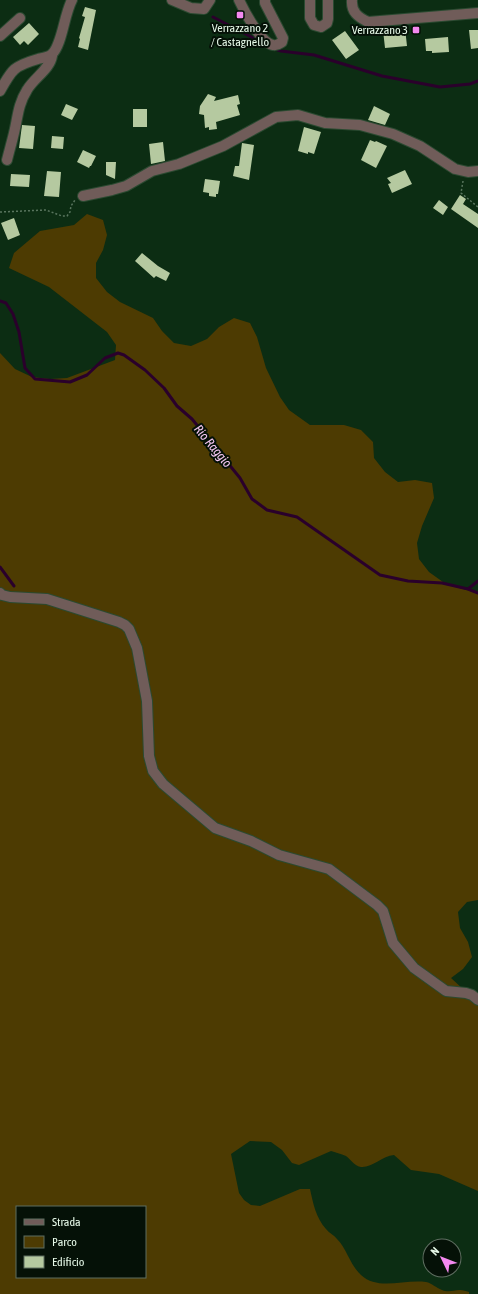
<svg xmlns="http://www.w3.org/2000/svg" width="478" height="1294" font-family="'Asap Condensed',sans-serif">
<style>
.green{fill:#4d3b02;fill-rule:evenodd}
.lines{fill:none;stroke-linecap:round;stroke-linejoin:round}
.stream{stroke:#2a002b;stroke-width:3}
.building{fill:#b5c9a0}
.minor-casing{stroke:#2b4a31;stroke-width:12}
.path{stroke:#59755e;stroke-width:1.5;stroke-dasharray:2 2;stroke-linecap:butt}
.minor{stroke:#705c59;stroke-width:10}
.poi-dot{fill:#f489f0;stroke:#051107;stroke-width:1.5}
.labels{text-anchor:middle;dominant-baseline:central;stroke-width:4;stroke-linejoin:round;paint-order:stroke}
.poi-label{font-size:12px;fill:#e7fae9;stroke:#051107}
.water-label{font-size:13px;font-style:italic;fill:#f4c6f1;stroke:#051107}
</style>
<rect width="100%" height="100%" fill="#0c2d13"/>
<!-- green -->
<path class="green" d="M87,214L103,220L107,235L103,250L96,263V278L107,292L120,302L153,318L162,331L174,343L191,346L207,339L219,327L234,318L250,323L257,337L266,368L280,397L289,410L310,425H344L361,430L373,442L374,458L385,472L398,482L415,480L432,483L434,498L422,526L417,543L419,559L429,572L443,582L459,588L478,593V900L467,902L458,912L460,928L468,942L472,957L463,969L451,978L463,989L478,994V1191L439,1174L411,1170L394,1155C382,1156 372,1168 361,1167C355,1166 351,1160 346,1156C341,1154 335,1152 331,1151L299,1165L292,1163L282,1150L271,1142L250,1141L231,1154L239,1193L244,1200L251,1205L260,1206L300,1189H310C313,1203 316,1218 326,1229C329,1233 334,1235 337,1239C347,1249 350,1265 361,1275C378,1291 404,1279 426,1282C432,1283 436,1288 442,1290C449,1293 453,1290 460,1290C463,1290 466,1291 469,1292V1294H0V353L15,369L32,377L50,379L67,378L115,360L116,345L107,332L49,287L9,268L14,253L40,231L74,225ZM17,1207H145V1277H17Z"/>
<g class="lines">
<!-- stream -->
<path class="stream" d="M213,17L263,43
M275,49L281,51L314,55L382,76L440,87L470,84L478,81
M0,301L6,303L13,314L19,332L25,368L35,379L70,382L87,375L105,358L118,353L124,355L145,370L164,388L177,406L192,419L240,478L252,499L267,510L297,517L380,575L408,581L442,583L468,589L478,593
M0,567L14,586
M468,589L478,581"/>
</g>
<!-- building -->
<path class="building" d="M85,7L96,10L88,50L78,47L80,39L79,38L85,17L82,16Z
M29,23L39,34L28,45L24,41L20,45L13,37Z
M405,28L407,46L385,48L383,30Z
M469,30H478V48L471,49Z
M345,31L359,50L346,59L332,40Z
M448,37L449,52L432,53V51H426L425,39Z
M208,94L216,97L214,101L238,95L240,104L237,105L240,115L216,122L217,129L209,130V127L205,128L204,115L199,114L200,106Z
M66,104L78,109L72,120L61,115Z
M374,106L390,114L385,125L368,120Z
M133,109H147V127H133Z
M22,125L35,126L33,149L19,148Z
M304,127L321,132L314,154L308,152V154L298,151Z
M52,136L64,137L63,149L51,148Z
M370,140L375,142L376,141L387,146L376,168L361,160Z
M163,142L165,161L151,164L149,144Z
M242,143L254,145L249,180L233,176L235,166H239Z
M83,150L96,156L91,166H90L89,168L77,162Z
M106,162H116L115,179L106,175Z
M405,170L412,184L392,193L388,184L391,183L387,178Z
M47,171L61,172L59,197L44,196Z
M11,174L30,175L29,187L10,186Z
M205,179L220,181L218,194H216V197L209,196V193L203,192Z
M460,195L466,199L463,204L478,214V228L451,209Z
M439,200L448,207L443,215L433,208Z
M14,218L20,235L8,240L1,223Z
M142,253L158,266L170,273L166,281L156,276L154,278L135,261Z"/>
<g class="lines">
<defs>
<path id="minor" d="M172,0L191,8L204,9L210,0
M239,0C244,11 261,43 273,45C277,46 279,44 282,42L283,38L265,3V0
M310,0V18L314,25L321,27L327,23L328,19V0
M352,0C351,12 358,17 368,22L478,13
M0,36L20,18
M0,91C12,69 14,66 38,59C42,58 49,57 52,54C62,45 64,15 72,0
M7,160C9,152 11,145 13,137C18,119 17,106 27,90C34,78 50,69 52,56
M83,196L112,190L126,186L152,171L179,164L223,146L276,117L298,115L325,123L360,125L393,134L420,146L455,169L468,172L478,171
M0,593L2,595L10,597L47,599L119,622L125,625L129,629L137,648L147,701L149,756L153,771L163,784L215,828L251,841L279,855L329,869L377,905L383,911L393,943L414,968L446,991L466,993L472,995L478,1000"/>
</defs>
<!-- minor casing -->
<use href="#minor" class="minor-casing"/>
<!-- path -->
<path class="path" d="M463,181L461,193L478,207
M0,212L46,210L62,216H67L70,212L71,206L75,200"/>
<!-- minor -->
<use href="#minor" class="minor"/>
</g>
<!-- markers -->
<g class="poi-dot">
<rect x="236" y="11" width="8" height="8" rx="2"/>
<rect x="412" y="26" width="8" height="8" rx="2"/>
</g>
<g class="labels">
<!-- poi labels -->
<g class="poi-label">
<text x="240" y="28">Verrazzano 2<tspan x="240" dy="14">/ Castagnello</tspan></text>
<text x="408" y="30" text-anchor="end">Verrazzano 3</text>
</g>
<!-- water labels -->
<g class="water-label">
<text transform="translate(213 446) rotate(50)">Rio Raggio</text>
</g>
</g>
<!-- legend -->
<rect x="16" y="1206" width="130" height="72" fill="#051107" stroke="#5f6e61"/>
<rect x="24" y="1219" width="20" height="6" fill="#705c59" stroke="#5f6e61"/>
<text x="52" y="1226" font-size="12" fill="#e7fae9">Strada</text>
<rect x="24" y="1236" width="20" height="12" fill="#4d3b02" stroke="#5f6e61"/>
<text x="52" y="1246" font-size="12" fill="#e7fae9">Parco</text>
<rect x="24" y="1256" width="20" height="12" fill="#b5c9a0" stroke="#5f6e61"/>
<text x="52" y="1266" font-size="12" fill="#e7fae9">Edificio</text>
<!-- north arrow -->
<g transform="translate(442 1258) rotate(313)"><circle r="19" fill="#051107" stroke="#5f6e61"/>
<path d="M0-3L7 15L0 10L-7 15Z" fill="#f489f0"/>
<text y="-6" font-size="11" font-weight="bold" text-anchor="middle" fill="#e7fae9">N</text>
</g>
</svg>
